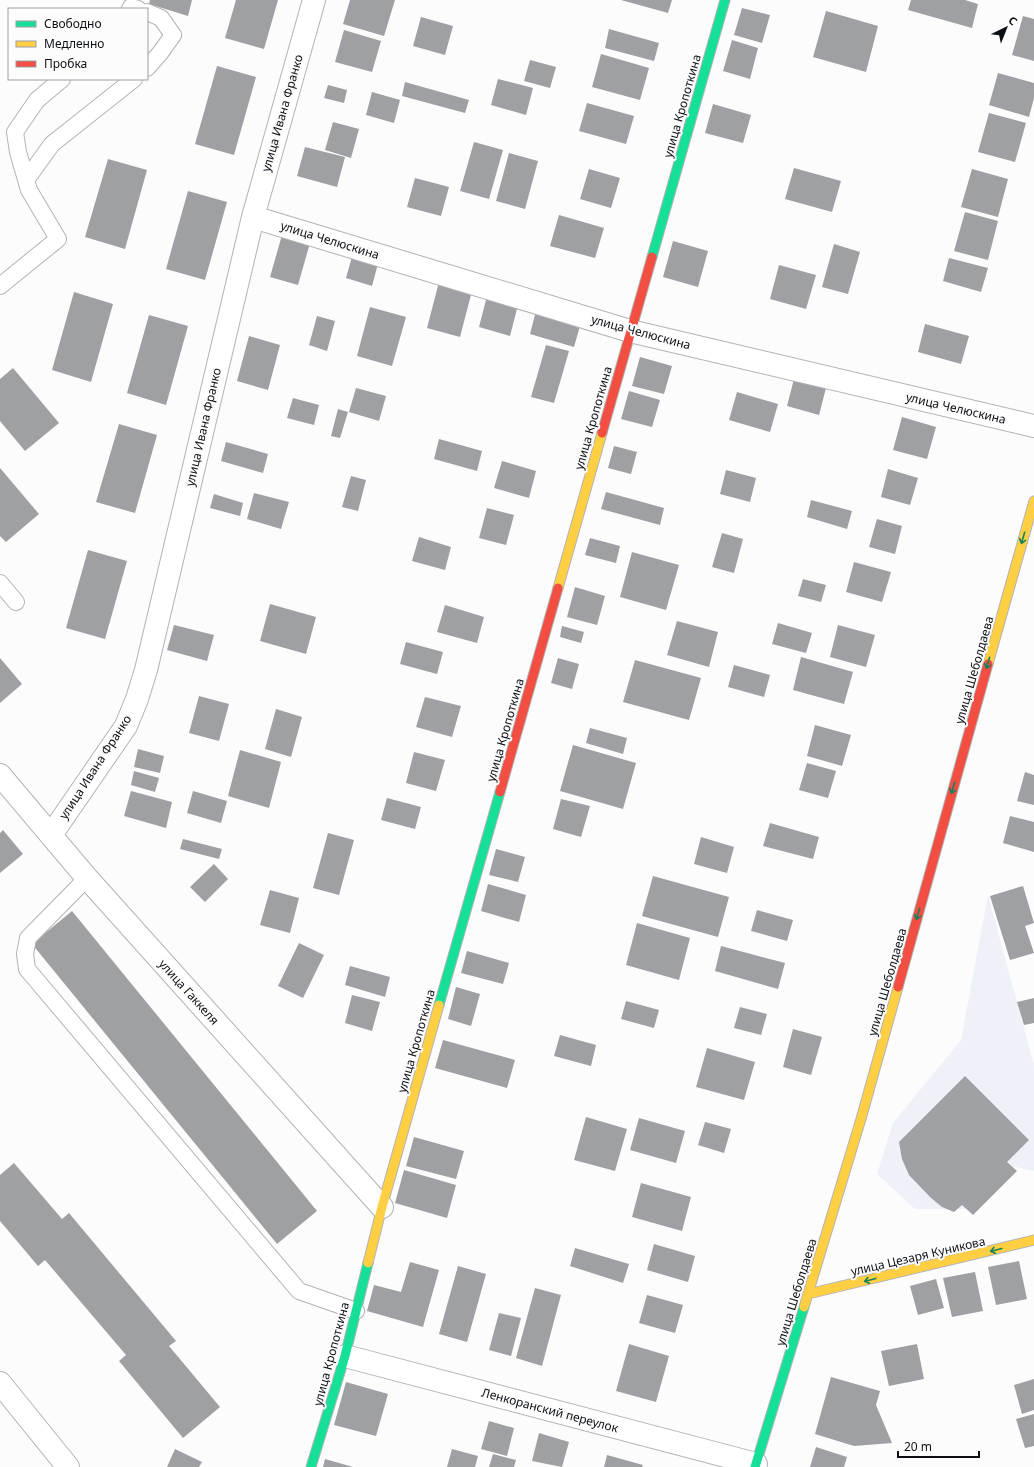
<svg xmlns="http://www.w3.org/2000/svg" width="1034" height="1467" font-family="'Noto Sans',sans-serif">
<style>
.built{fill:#eef1f7}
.building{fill:#9ea0a3}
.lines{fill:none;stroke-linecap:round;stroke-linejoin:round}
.lane-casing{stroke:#b2b3b7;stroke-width:18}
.street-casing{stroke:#b2b3b7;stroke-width:24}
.fast-casing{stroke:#b2b3b7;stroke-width:11}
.slow-casing{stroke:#b2b3b7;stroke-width:11}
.jam-casing{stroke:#b2b3b7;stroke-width:11}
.lane{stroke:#fff;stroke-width:16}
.street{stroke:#fff;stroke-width:22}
.fast{stroke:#16e098;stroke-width:9}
.slow{stroke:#ffcf43;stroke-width:9}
.jam{stroke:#f24e42;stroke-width:9}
.oneway{stroke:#12825e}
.labels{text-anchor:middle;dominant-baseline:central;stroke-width:4;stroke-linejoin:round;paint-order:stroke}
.street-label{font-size:12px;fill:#0c1016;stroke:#fcfcfc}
</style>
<rect width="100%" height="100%" fill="#fcfcfc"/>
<!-- built -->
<path class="built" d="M988,895L1034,1065V1171L1007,1165L965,1209H915L877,1174L893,1123L961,1040Z"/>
<!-- building -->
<path class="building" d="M150,0H192L188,16L149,4Z
M236,0H278L264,49L225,38Z
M350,0H395L384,36L343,24Z
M621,0H672L668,13Z
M911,0H965L978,4L972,28L908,10Z
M742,8L770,15L762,43L734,35Z
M826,11L878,26L866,72L813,57Z
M1023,16L1034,19V61L1012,55Z
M421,17L453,26L445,55L413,46Z
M609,29L659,43L654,61L605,48Z
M344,30L381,41L372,72L335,62Z
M732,40L758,48L750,79L723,71Z
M601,54L649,68L640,100L592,87Z
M530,60L556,67L550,88L524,81Z
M217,66L256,77L234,155L195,144Z
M998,73L1034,83V98L1029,117L989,105Z
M498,79L533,88L526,115L491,105Z
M405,82L469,100L465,113L402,96Z
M328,85L347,90L344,103L324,98Z
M372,92L400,100L394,123L366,115Z
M587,103L634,116L626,144L579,131Z
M713,104L751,115L743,143L705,133Z
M989,113L1026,123L1015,162L978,152Z
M333,122L359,129L351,158L325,150Z
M474,142L503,150L489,199L460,191Z
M305,147L345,157L337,187L297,176Z
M509,153L538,161L525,209L496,201Z
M108,159L147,170L125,249L85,237Z
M794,168L841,181L832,212L785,199Z
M589,169L620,178L611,208L580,199Z
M972,169L1008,179L998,217L961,207Z
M415,178L449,187L441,216L407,207Z
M188,191L227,202L205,280L166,269Z
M965,212L998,221L988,260L954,251Z
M559,215L604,228L595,258L550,246Z
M282,235L310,243L298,285L270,277Z
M673,241L708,251L698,287L663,277Z
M834,244L860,252L848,294L822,287Z
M353,253L379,260L372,286L346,278Z
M949,258L988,268L981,292L943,281Z
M779,265L816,275L806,309L770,299Z
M439,282L472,291L460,337L427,328Z
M74,292L113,304L91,382L52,370Z
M487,296L518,305L510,336L479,327Z
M370,307L406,317L392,366L357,356Z
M537,307L582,319L574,347L530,334Z
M149,315L188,326L166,405L127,393Z
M317,316L335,321L327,351L309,345Z
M925,324L969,336L961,364L918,352Z
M249,336L280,345L268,390L237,381Z
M546,345L569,351L554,403L531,397Z
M640,357L672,366L664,394L632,386Z
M13,368L59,423L25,451L0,421V379Z
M794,379L826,388L819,415L787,406Z
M356,388L386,396L379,421L349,412Z
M629,391L660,400L652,427L621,419Z
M737,392L778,404L770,432L729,420Z
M293,398L319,405L314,425L287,418Z
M338,409L348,412L340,438L331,436Z
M902,417L936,427L927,459L893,450Z
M119,424L157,435L135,513L96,502Z
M439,439L482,451L477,471L434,459Z
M226,442L268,454L263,473L221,461Z
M614,446L637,452L631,474L608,468Z
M502,461L536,471L529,498L494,488Z
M0,468L39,514L6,542L0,536Z
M888,469L918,478L910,505L881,497Z
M726,470L756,478L750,502L720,494Z
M351,476L366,480L358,511L342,507Z
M606,492L664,508L660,525L601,509Z
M254,493L289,502L281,529L247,519Z
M214,494L243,503L240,516L210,508Z
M811,500L852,511L847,529L807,517Z
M487,508L514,515L506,545L479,538Z
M877,519L902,526L895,554L869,547Z
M722,533L743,539L734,573L712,567Z
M419,537L451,547L445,570L412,561Z
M590,538L620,546L616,563L585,555Z
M88,550L127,561L105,639L66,628Z
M632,552L679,565L666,610L620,597Z
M854,562L891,572L882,602L846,592Z
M803,579L826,585L821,602L798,596Z
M575,587L605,596L597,625L567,617Z
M270,604L316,617L306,654L260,641Z
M445,605L484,617L477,643L437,632Z
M677,621L718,632L709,667L667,655Z
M778,623L812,633L806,653L772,644Z
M174,625L214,635L207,661L167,650Z
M838,625L875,635L866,667L830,657Z
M562,626L584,632L581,643L560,637Z
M406,642L443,652L437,674L400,664Z
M801,657L853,672L844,704L793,690Z
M0,658L22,684L0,703Z
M558,658L579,664L572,689L551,683Z
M635,660L701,678L689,720L623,702Z
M734,665L770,675L764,697L728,687Z
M199,696L229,704L219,741L189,733Z
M425,697L461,706L452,737L416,727Z
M276,709L302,717L291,757L265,749Z
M815,725L851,735L842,766L807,756Z
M590,728L627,738L623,754L586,743Z
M573,745L636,763L623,809L560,791Z
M138,749L164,756L160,773L134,767Z
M240,750L281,762L269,808L228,796Z
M414,752L445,760L436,791L406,783Z
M807,763L836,771L828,798L799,790Z
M134,771L159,778L155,792L131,785Z
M1025,772L1034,775V805L1017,801Z
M131,791L172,802L166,828L124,816Z
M193,791L227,801L221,823L187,813Z
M387,798L421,807L415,829L381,820Z
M561,799L590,806L581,837L553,829Z
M1010,816L1034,822V852L1003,843Z
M770,823L819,837L813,859L763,846Z
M3,830L23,854L0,873V833Z
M328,833L354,840L339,895L313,888Z
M701,837L734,847L727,873L694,864Z
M183,839L222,849L219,859L180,849Z
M496,849L525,857L518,882L489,875Z
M214,864L228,879L205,902L190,887Z
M653,876L729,897L718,937L642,916Z
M488,884L526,895L519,922L481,911Z
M1023,886L1034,923L1025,926L1034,953L1010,960L990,896Z
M270,890L299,898L290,933L260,925Z
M757,910L793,920L787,941L751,931Z
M72,911L317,1211L277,1244L32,944Z
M637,923L690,938L679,980L626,965Z
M299,943L324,955L303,998L278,986Z
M721,946L785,963L778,989L715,971Z
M467,951L509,963L503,984L461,973Z
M350,966L390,977L385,997L345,985Z
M456,987L480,994L471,1026L448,1019Z
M352,995L380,1002L372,1031L345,1023Z
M1034,998V1023L1024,1025L1017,1002Z
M626,1001L659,1010L654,1028L621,1019Z
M740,1007L767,1014L761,1035L734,1028Z
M793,1029L822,1037L811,1075L783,1067Z
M560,1035L596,1045L591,1066L554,1056Z
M443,1040L515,1060L507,1088L435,1068Z
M707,1048L755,1062L744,1100L696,1087Z
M965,1076L1029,1140L1007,1162L1017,1171L973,1215L962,1205L954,1212L942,1207L930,1197L909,1175L902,1159L899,1142Z
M586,1117L627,1129L615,1171L574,1160Z
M639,1118L685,1131L676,1163L630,1150Z
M705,1122L731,1129L724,1153L698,1145Z
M414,1137L464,1151L456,1179L406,1166Z
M14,1163L62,1219L69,1213L176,1341L169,1346L220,1407L183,1438L119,1361L126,1355L45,1260L38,1266L0,1221V1175Z
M404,1170L456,1185L447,1218L395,1203Z
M641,1183L691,1197L682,1231L632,1217Z
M654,1244L695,1256L688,1282L647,1270Z
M575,1248L629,1264L623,1283L570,1266Z
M1019,1261L1027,1299L996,1305L988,1267Z
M410,1262L439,1270L423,1327L367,1311L374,1285L401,1292Z
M458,1266L486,1274L467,1342L439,1334Z
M975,1272L983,1311L952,1317L943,1278Z
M936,1279L944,1308L918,1315L910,1286Z
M535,1288L561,1295L542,1366L516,1358Z
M647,1295L683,1305L675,1333L639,1323Z
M499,1313L521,1318L511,1356L489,1350Z
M629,1344L669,1356L656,1402L616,1391Z
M917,1344L924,1379L889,1386L881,1351Z
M831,1377L880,1391L876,1405L892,1443L854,1446L815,1434Z
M1034,1379V1410L1022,1414L1014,1385Z
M346,1382L388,1394L376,1436L334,1425Z
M1034,1414V1446L1025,1448L1016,1419Z
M489,1421L514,1428L507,1456L481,1449Z
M539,1433L569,1442L562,1467L532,1461Z
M816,1447L847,1457L844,1467H810Z
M175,1449L202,1462L199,1467H167Z
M452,1449L478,1456L475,1467H447Z
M493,1454L516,1460L514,1467H489Z
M607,1455L643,1465L642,1467H604Z
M325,1459L353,1467H323Z"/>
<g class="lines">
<defs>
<path id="lane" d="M130,9L131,7L138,9
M147,12L161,18L173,35L161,52L147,68
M26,180L52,144L134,79
M0,286L58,239L29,190L18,152L15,132L37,100L62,79
M0,583L16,602
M87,878L28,938L25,954L27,969L299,1291L356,1311"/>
<path id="street" d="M253,217L630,331L1034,426
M0,775L87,878L382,1207
M51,835L126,726L137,699L146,670L253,217L314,0
M345,1356L756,1464
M0,1383L68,1467"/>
<path id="fast" d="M652,257L725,0
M439,1005L500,792
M311,1467L345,1356L368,1263
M755,1467L804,1307"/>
<path id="slow" d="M558,588L602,433
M988,664L1034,501
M368,1263L382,1207L439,1005
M808,1294L1034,1240
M804,1307L861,1119L898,987"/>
<path id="jam" d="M602,433L652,257
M500,792L558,588
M898,987L988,664"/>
</defs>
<!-- lane casing -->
<use href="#lane" class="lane-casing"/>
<!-- street casing -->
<use href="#street" class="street-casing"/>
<!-- fast casing -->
<use href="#fast" class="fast-casing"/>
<!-- slow casing -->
<use href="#slow" class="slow-casing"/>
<!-- jam casing -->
<use href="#jam" class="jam-casing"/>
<!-- lane -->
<use href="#lane" class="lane"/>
<!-- street -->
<use href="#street" class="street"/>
<!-- fast -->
<use href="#fast" class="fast"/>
<!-- slow -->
<use href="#slow" class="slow"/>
<!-- jam -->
<use href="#jam" class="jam"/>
</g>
<!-- one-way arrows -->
<defs><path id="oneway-shaft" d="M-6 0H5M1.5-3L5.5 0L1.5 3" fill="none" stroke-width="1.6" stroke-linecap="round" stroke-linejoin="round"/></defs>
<g class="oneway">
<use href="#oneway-shaft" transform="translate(1023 538) rotate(106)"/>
<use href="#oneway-shaft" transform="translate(988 663) rotate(106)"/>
<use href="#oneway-shaft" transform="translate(953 788) rotate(106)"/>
<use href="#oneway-shaft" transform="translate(918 914) rotate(106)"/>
<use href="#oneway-shaft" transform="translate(996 1250) rotate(166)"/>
<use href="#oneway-shaft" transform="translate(870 1280) rotate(166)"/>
</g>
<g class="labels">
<!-- street labels -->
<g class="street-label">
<text transform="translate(682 106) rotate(-74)">улица Кропоткина</text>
<text transform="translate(282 113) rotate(-74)">улица Ивана Франко</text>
<text transform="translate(330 240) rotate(17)">улица Челюскина</text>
<text transform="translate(641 332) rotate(15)">улица Челюскина</text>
<text transform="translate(956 408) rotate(13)">улица Челюскина</text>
<text transform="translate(593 418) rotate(-74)">улица Кропоткина</text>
<text transform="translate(203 427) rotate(-77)">улица Ивана Франко</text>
<text transform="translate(974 670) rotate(-74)">улица Шеболдаева</text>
<text transform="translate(505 730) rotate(-74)">улица Кропоткина</text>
<text transform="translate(95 767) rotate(-57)">улица Ивана Франко</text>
<text transform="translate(887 982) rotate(-74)">улица Шеболдаева</text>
<text transform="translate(189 992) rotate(48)">улица Гаккеля</text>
<text transform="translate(416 1041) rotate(-74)">улица Кропоткина</text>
<text transform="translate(918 1256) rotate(-13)">улица Цезаря Куникова</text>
<text transform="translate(796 1292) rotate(-73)">улица Шеболдаева</text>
<text transform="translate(331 1354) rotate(-75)">улица Кропоткина</text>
<text transform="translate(550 1410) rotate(15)">Ленкоранский переулок</text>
</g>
</g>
<!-- legend -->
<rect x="8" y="8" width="140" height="72" fill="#fcfcfc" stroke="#9c9ea0"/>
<rect x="16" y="21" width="20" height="6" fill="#16e098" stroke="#9c9ea0"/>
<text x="44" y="28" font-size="12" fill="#0c1016">Свободно</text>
<rect x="16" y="41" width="20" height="6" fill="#ffcf43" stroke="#9c9ea0"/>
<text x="44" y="48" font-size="12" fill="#0c1016">Медленно</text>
<rect x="16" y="61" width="20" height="6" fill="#f24e42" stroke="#9c9ea0"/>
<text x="44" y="68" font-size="12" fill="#0c1016">Пробка</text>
<!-- north arrow -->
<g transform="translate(1006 28) rotate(43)" stroke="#fcfcfc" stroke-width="3" paint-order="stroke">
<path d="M0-3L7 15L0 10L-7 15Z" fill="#0c1016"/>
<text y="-6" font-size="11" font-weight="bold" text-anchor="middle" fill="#0c1016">С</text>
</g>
<!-- scale -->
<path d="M898 1451v6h81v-6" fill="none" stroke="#0c1016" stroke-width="2"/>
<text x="904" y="1451" font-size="12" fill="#0c1016" stroke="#fcfcfc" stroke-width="3" paint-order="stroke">20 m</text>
</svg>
